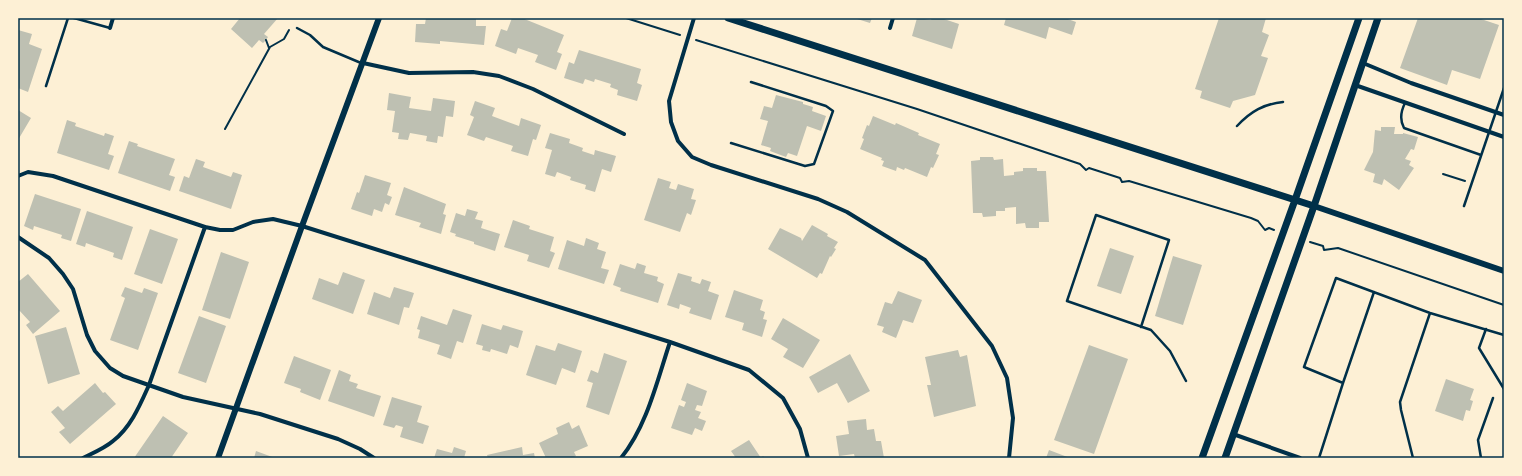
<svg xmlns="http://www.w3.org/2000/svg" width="1522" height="476" font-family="Inter,sans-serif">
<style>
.building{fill:#bec0b2}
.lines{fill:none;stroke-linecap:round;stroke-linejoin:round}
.path{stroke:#003049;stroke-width:2}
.service{stroke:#003049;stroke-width:2.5}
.minor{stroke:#003049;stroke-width:4}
.tertiary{stroke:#003049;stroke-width:6}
.secondary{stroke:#003049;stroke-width:7}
.neatline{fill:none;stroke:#003049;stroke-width:1.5}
</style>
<rect width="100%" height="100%" fill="#fdf0d5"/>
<!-- building -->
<path class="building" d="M240,18H278L264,34L268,37L266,40L263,43L259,40L252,48L231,29Z
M426,18H476V26H486L484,45L440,41V44L415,42L416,24H425Z
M512,18H522L564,35L557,52L562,54L556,70L535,62L538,55L518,48L516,54L495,46L501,29L507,31Z
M854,18H872L870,23Z
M917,18L931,20L932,18H941L959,24L952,49L912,36Z
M1006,18H1065L1076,22L1072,35L1049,27L1046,39L1004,25Z
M1219,18H1266L1262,32L1269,35L1261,56L1268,58L1255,95L1233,101L1230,108L1200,98L1202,91L1195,89Z
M1418,18H1478L1499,25L1480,79L1452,70L1447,85L1400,68Z
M18,30L32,34L29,44L42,49L28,92L18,88Z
M579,50L641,69L637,83L642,85L637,101L617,95L618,90L610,87L611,84L595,79L594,82L585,79L583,84L564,78L569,62L574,64Z
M389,93L411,97L409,108L431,111L433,98L455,101L453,117L446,116L443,137L438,136L437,143L426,141L427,136L410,133L408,140L398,139L399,133L392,132L395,111L387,110Z
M776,95L803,102V104L813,107L812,111L826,116L821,131L807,126L797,156L788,153L786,157L770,151L771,148L761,145L768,121L760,119L764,106L772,108Z
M475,101L495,108L492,116L519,126L521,118L541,125L536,140L533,139L528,156L511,151L513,146L486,137L484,141L467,135L474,117L470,115Z
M18,110L31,118L18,140Z
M873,116L895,125L896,123L919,133L918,135L940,144L936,154L939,155L933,168L931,167L927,177L905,168L904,170L897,167L896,171L882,166L884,161L881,160L882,158L860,149L864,139L862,138L867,125L869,126Z
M67,120L76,123L75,126L104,136L105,133L114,136L108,154L114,156L109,170L57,153Z
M1381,127H1395L1394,134H1403V133L1418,137L1414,150L1411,149L1405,159L1411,161L1409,165L1414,168L1399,190L1384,179L1382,185L1373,182L1375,174L1364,170L1373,152L1375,130L1381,131Z
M550,133L570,139L569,143L583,148L582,151L594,155L595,150L616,156L611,172L602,169L595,192L585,189L586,185L570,180L571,177L557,172L555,177L545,174L552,150L545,148Z
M129,141L138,144L137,146L175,159L169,175L175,177L170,191L118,173Z
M980,157H993L994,160L1003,159L1004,176L1014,175V172L1023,171V168H1037V171H1046L1049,222H1039V228H1026L1025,223L1016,224V207L1005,208V211H996V216L983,217L982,213H973L971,161L980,160Z
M196,159L205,162L203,167L231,177L233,172L242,175L231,209L179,191L184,176L189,178Z
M365,175L391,183L387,195L392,197L389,205L385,203L382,212L374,209L372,216L351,209L357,192L359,193Z
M658,178L671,182L669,188L676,190L678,184L694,189L691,199L696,200L691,215L687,213L680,232L644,220Z
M404,187L446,204L443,214L446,215L441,234L419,227L421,223L395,215Z
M35,194L81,209L71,241L61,238L62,235L34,226L33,230L24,226Z
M467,209L478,212L475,219L483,221L481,228L500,234L495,251L474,244V242L455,236L456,234L450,232L456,213L465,216Z
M87,211L133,227L122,260L113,257L114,253L86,243L85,247L76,244Z
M513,220L530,226L529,229L554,237L550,251L555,253L549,268L527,261L529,255L504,247Z
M812,225L828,234L827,236L838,242L834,248L836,249L831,257L830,256L822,274L820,273L817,278L768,249L780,228L801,238L802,241Z
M150,229L178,239L162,284L134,274Z
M586,238L599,243L597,249L606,252L601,268L609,270L604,284L558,269L567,240L584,246Z
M1110,248L1134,256L1121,294L1097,286Z
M221,252L249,262L230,319L202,310Z
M1173,256L1202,265L1183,325L1155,316Z
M637,263L646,266L644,273L658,277L657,281L664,284L658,303L620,291L621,288L613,285L620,264L635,269Z
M343,272L365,280L353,314L312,299L319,278L338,285Z
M678,273L692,277L691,281L700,284L702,279L711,282L708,291L719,295L711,320L689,313L691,308L680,304L679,309L667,305Z
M28,274L60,311L33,334L26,325L30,322L18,309V282Z
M125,287L142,293L144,288L158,293L138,350L110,340L125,298L121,296Z
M394,287L414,293L409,308L404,307L399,325L367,314L374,292L390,298Z
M734,290L763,300L760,310L765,312L763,319L767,320L762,337L742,330L744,323L725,317Z
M898,291L922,300L913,323L903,320L896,338L882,332L884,327L877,325L885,302L892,304Z
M453,309L472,315L463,343L457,341L451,359L437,354L440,345L418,338L420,330L417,329L421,316L447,325Z
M199,316L226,326L206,383L178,373Z
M783,318L820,340L803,368L783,357L788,349L771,339Z
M482,324L501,330L503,325L523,331L518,348L510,345L507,354L491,349L490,352L482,350L483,346L476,344Z
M66,327L80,374L48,384L35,336Z
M558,343L582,351L575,373L562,368L556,385L526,375L536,345L555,351Z
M1089,345L1128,359L1094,454L1054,440Z
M958,350L960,357L967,355L976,406L934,417L927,385H931L925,357Z
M604,353L627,361L609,415L586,407L593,383L587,381L591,370L598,373Z
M850,354L870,391L848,403L837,383L818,393L809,377Z
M294,356L331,370L320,400L300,392L301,389L284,383Z
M339,370L351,375L349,381L358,384L356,388L381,396L374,417L328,401Z
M1446,379L1474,389L1470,400L1473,401L1470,411L1466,410L1463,421L1435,411Z
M95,383L103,393L105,392L116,404L70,444L59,432L65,428L51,412L58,406L63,411Z
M687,383L707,391L702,406L697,405L695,410L701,412L698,418L706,421L702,431L695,428L692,435L671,428L679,405L684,407L686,402L681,400Z
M392,397L422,406L417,422L429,426L423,444L400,437L403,427L396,425L394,428L383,425Z
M163,416L188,433L171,458H134Z
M866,419L867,430L874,429L876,441H881L884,458H855L854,454L839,456L836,436L849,434L847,421Z
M569,422L572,429L579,425L588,446L574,452L576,456L571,458H546L539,443L558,434L556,428Z
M749,440L761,458L763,456L765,458H736L731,451Z
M454,447L466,451L464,458H434L437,449L452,453Z
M522,447L523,455L534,453L535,458H488L487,455Z
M1049,450L1070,458H1046Z
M256,451L275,458H254Z"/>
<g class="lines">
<!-- path -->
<path class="path" d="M626,18L680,35
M266,40L269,48
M696,40L917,109L1080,164L1086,170L1089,168L1120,178L1122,182L1129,181L1251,218L1258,221L1265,230L1269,228L1274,230
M225,129L270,47L284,39L289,30
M1443,174L1465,181
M1310,242L1323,246L1324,250L1338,248L1504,305"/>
<!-- service -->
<path class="service" d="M74,18L110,28
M297,28L310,35L323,47L361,63
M46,86L68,18
M1405,103C1401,111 1399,119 1404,128L1481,155
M1237,126C1251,111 1264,104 1283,102
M731,143L805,166L814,164L833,111L826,106L751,82
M1464,206L1504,88
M1141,327L1169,240L1096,215L1067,301L1151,330L1170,351L1186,381
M1486,329L1479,348L1504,389
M1343,383L1304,367L1336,278L1430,313L1504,335
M1319,458L1343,383L1374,292
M1413,458L1401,410L1400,402L1430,313
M1481,458L1478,440L1493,398"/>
<!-- minor -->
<path class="minor" d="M694,18L669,101L671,122L678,141L692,157L711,165L818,199L847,212L925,260L992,346L1007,378L1013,418L1009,458
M110,28L113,18
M890,28L893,18
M363,63L409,73L473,72L499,76L533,89L624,134
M1363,63L1411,83L1504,115
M1355,85L1504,137
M18,176L28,172L53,176L205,227L220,230H233L253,222L273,219L302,226L670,342L749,370L783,398L800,429L808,458
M18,237L49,258L63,274L73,289L87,335L95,351L110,368L123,376L183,397L260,414L338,439L360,449L374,458
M1233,434L1300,458
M83,458C93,453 105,448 113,441C131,427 140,405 149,385L205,227
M621,458C647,426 657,381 670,342"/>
<!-- tertiary -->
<path class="tertiary" d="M1314,206L1504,271
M218,458L302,226L379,18"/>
<!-- secondary -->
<path class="secondary" d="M728,18L1314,206
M1202,458L1295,200L1359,18
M1225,458L1314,206L1378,18"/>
</g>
<!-- border -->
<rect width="1522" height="476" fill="none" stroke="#fdf0d5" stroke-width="38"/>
<rect x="19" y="19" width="1484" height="438" class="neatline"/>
</svg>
